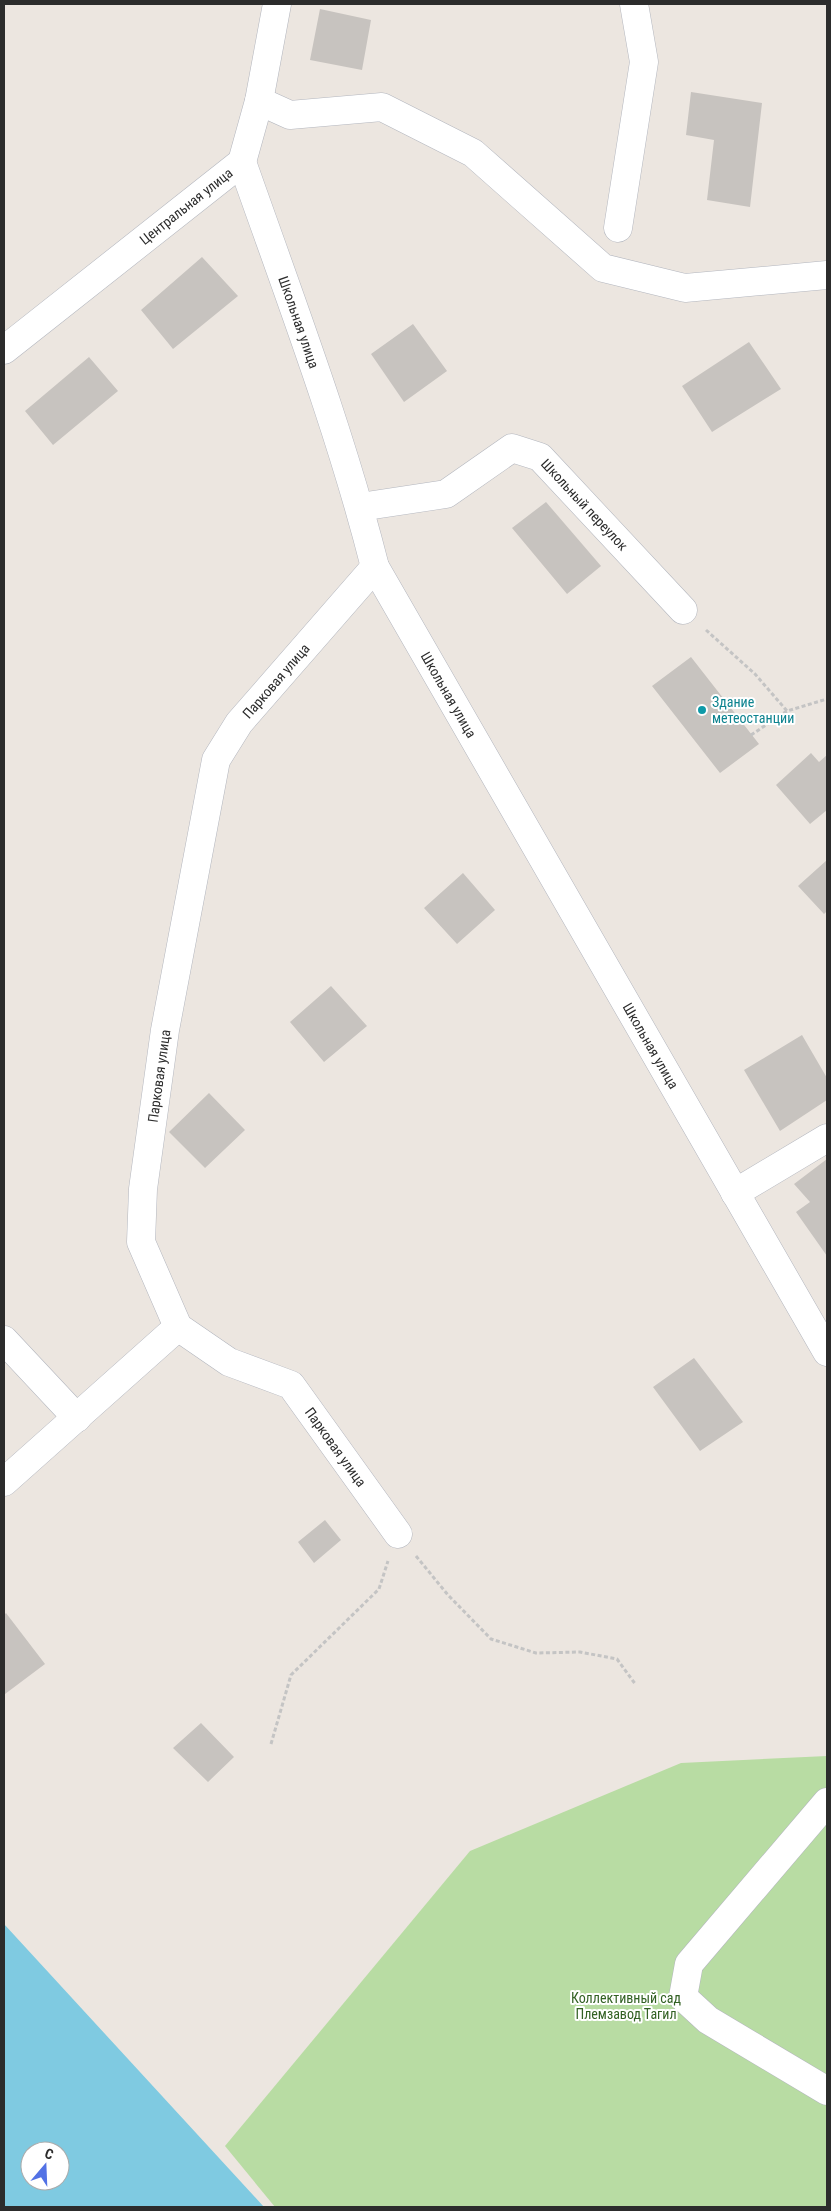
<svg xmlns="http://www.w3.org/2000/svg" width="831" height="2211" font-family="'Roboto Condensed',sans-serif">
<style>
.green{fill:#b8dca3}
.water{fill:#7fcae1;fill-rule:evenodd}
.building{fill:#c7c3bf}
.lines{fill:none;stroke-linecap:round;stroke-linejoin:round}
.minor-casing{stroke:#b3b6be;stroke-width:29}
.path{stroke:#c4c4c4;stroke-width:3;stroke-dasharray:4 2.5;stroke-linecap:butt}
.minor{stroke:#fff;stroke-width:28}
.culture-dot{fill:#0f9aa8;stroke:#fff;stroke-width:2}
.labels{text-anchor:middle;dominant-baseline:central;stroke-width:4;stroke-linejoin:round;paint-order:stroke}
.street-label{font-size:14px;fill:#2c2c2c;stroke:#fff}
.culture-label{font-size:14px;fill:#0d838f;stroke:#fff;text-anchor:start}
.park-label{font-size:14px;fill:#326123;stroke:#fff}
</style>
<rect width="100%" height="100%" fill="#ece6e0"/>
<!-- green -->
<path class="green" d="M827,1756V2207H275L225,2146L470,1851L681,1763Z"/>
<!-- water -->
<path class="water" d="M4,1924L264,2207H4ZM30,2151H60V2181H30Z"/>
<!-- building -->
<path class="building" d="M320,9L371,20L362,70L310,60Z
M691,92L762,103L750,207L707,200L714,140L686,135Z
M202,257L238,296L173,349L141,310Z
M413,324L447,371L404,402L371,354Z
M749,342L781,389L712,432L682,386Z
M89,357L118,391L53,445L25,411Z
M546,502L601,566L567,594L512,528Z
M691,657L759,744L720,773L652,686Z
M811,753L819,762L827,755V810L810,824L776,785Z
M827,860V911L824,914L798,886Z
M463,873L495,910L457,944L424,908Z
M331,986L367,1026L324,1062L290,1022Z
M802,1035L827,1078V1100L780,1131L744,1070Z
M209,1093L245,1130L205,1168L169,1132Z
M827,1159V1256L796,1212L810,1202L794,1184Z
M694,1358L743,1422L700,1451L653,1387Z
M325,1520L341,1540L314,1563L298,1542Z
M6,1613L45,1664L5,1694L4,1615Z
M201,1723L234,1757L208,1782L173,1748Z"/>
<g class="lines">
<defs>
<g id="minor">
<path d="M259,101L290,115L382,107L473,153L603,268L685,288L827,275"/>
<path id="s1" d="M242,162C289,296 340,429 375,567L827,1352"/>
<path d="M618,228L644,62L634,4"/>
<path id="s2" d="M4,350L242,162L259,101L277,4"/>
<path id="s3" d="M360,507L446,494L512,448L540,457L683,610"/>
<path id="s4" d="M375,567L239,723L216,760L165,1030L143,1189L141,1242L178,1327L229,1362L291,1385L398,1534"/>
<path d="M735,1193L827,1138"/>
<path d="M4,1340L77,1418"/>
<path d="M4,1482L178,1327"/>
<path d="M827,1802L689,1964L683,1997L708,2020L827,2091"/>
</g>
</defs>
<!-- minor casing -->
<use href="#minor" class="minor-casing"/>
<!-- path -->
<path class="path" d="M706,630L755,674L787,711
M751,735L787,711L827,699
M416,1556L448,1595L491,1639L536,1653L580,1652L617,1659L636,1685
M271,1744L291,1675L379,1589L388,1561"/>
<!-- minor -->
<use href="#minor" class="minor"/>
</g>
<!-- markers -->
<circle class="culture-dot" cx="702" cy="710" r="5"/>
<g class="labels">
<!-- street labels -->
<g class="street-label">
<text stroke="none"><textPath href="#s2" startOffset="232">Центральная улица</textPath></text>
<text stroke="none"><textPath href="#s1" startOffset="170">Школьная улица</textPath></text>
<text stroke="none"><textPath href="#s3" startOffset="262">Школьный переулок</textPath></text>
<text transform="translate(276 681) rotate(-49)">Парковая улица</text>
<text stroke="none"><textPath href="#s1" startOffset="574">Школьная улица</textPath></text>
<text stroke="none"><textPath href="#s1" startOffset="979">Школьная улица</textPath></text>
<text transform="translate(159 1076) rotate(-82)">Парковая улица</text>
<text stroke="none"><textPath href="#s4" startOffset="1036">Парковая улица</textPath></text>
</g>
<!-- culture labels -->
<g class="culture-label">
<text x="712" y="702">Здание<tspan x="712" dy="16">метеостанции</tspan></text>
</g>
<!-- park labels -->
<g class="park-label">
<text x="626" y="1998">Коллективный сад<tspan x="626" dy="16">Племзавод Тагил</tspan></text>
</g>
</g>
<!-- border -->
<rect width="831" height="2211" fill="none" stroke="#2c2c2c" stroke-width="10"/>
<!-- north arrow -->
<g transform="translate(45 2166) rotate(19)"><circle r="24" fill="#ffffff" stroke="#ababab"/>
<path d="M0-4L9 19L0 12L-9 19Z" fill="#5372e5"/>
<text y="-8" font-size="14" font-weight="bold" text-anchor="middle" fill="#2c2c2c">С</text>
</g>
</svg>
